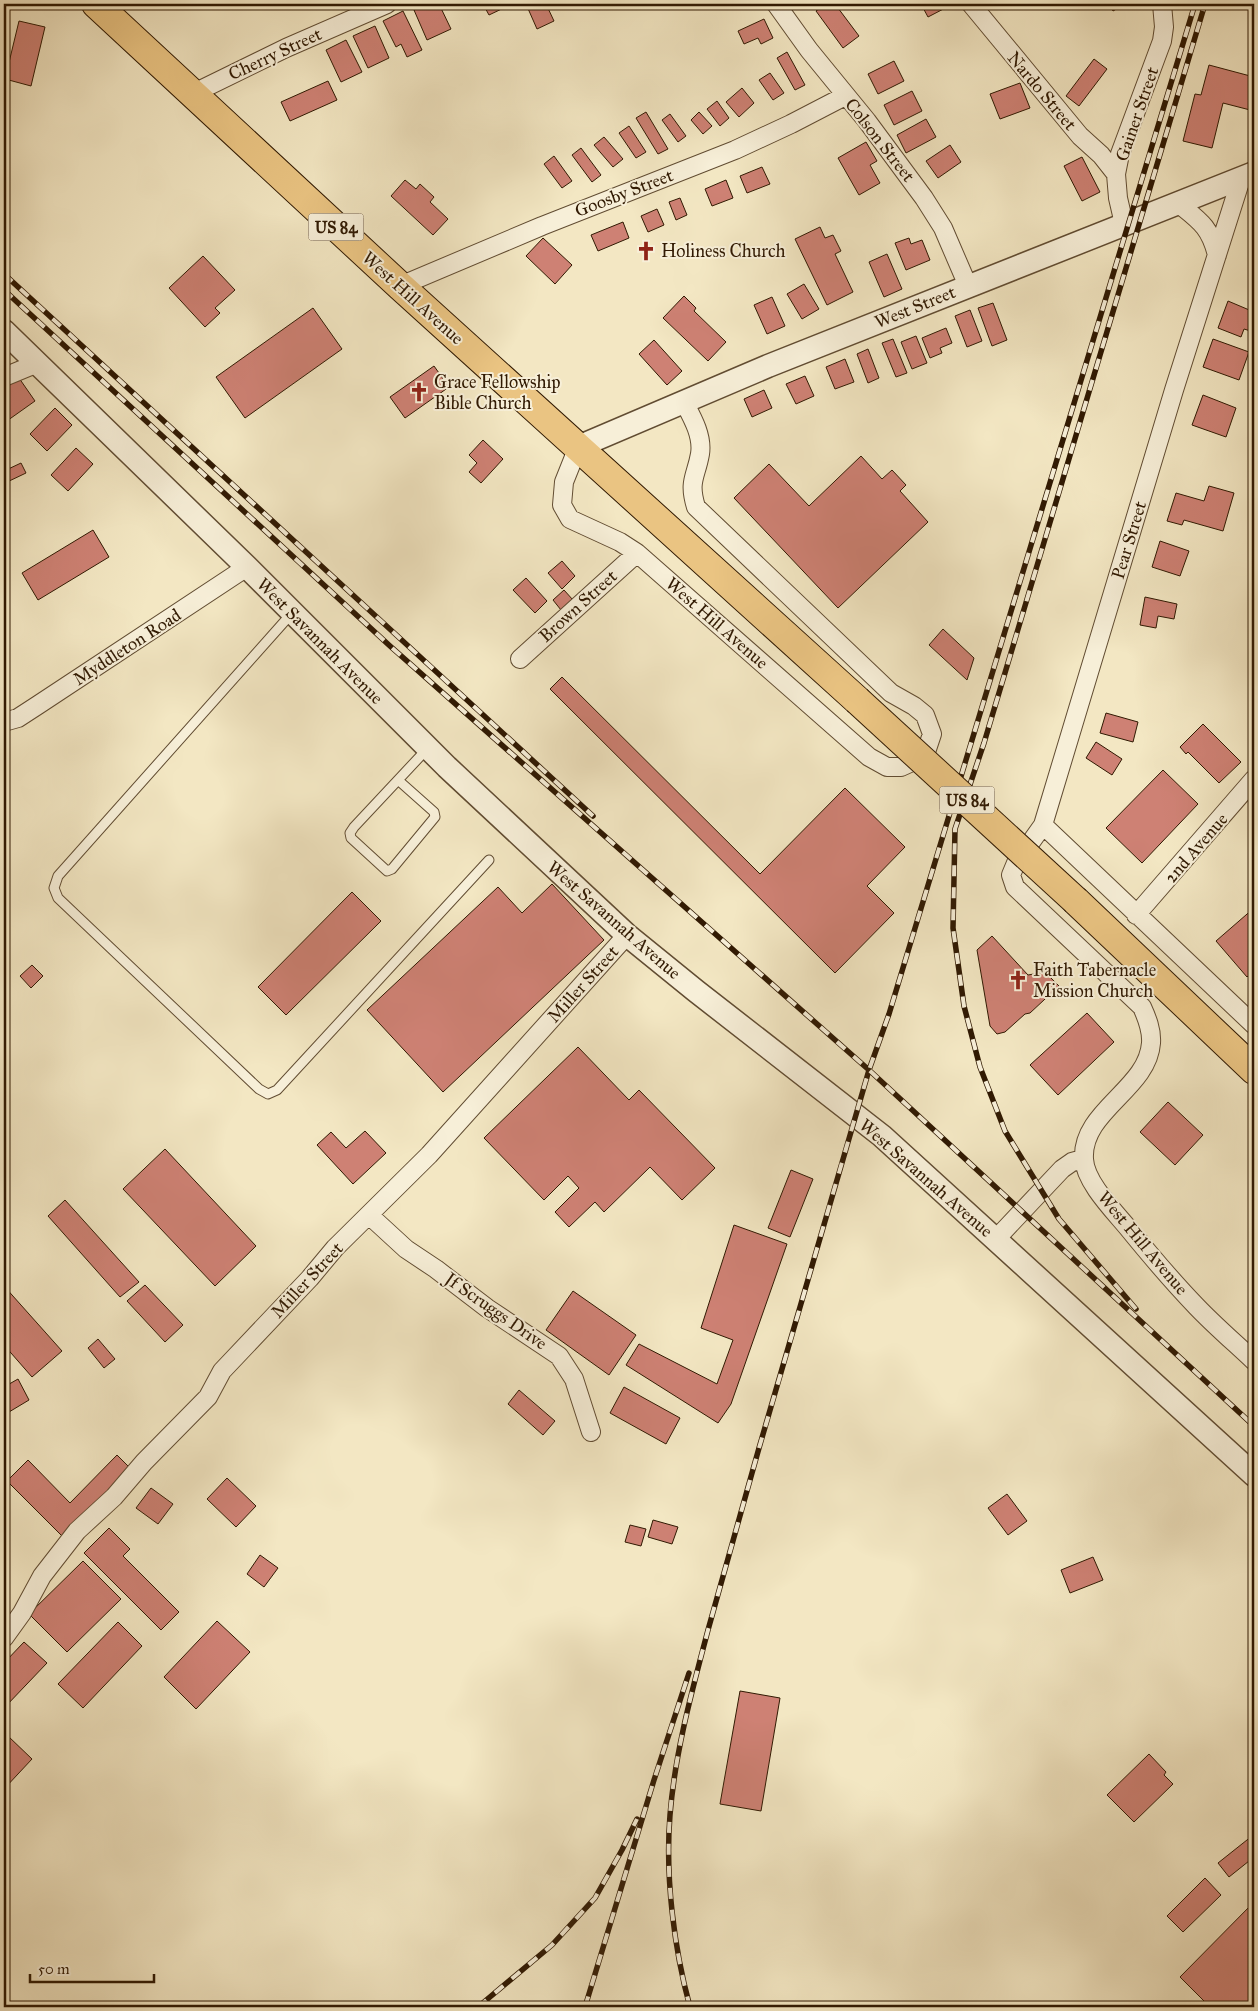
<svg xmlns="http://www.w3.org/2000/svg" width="1258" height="2011" font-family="'IM FELL Great Primer',serif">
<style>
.building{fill:#ce8174;stroke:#301902}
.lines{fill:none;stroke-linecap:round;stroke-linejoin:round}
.service-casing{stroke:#614c32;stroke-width:11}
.minor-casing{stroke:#614c32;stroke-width:20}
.tertiary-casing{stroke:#614c32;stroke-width:25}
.trunk-casing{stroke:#301902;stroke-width:30}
.service{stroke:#f7efd8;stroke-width:9}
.minor{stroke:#f7efd8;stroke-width:18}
.tertiary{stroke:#f7efd8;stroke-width:22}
.trunk{stroke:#eac482;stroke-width:28}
.rail-casing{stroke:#301902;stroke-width:5.5}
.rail{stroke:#f7efd8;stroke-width:4;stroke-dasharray:11;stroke-linecap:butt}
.trunk-bridge-casing{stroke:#301902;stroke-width:30;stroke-linecap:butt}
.trunk-bridge{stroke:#eac482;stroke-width:28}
.labels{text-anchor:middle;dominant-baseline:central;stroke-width:4;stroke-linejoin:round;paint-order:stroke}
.shield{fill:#f7efd8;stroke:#6c5942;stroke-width:1}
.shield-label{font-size:16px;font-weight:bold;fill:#301902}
.street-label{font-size:18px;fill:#301902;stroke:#f7efd8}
.poi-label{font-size:18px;fill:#301902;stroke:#f7efd8;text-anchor:start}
</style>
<rect width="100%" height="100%" fill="#f3e7c3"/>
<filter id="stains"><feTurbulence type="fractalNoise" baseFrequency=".004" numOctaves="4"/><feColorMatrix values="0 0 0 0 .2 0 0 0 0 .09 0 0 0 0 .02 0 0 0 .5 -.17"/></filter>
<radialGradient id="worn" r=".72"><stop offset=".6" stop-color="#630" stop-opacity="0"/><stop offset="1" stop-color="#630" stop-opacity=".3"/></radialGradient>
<!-- building -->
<path class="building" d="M430,4H439L451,29L427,40L414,10Z
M483,4H509L510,5L489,15Z
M526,4H546L554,21L537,29Z
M826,4H835L859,36L843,48L816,11Z
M921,4H953L928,17Z
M1109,4H1125L1113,11Z
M403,11L422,50L407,57L401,44L396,47L383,21Z
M764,19L773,38L761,44L758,38L744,44L738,31Z
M19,21L45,27L31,86L5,79Z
M375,26L389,58L368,68L353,36Z
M346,40L362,72L341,82L326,50Z
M787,52L805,85L795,90L777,58Z
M1094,59L1107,69L1079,106L1066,96Z
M894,61L904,81L878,94L868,74Z
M1209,65L1254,77V111L1223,103L1212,148L1183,141L1195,94L1201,95Z
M770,73L784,93L773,100L759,80Z
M328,81L337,100L290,121L281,102Z
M1020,83L1030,108L1000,119L990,94Z
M742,88L754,103L739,117L726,102Z
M912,91L922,111L894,125L884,105Z
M717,101L729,118L720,126L707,109Z
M646,112L668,149L658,154L636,118Z
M699,112L712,126L703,134L691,120Z
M670,114L686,136L678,142L662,120Z
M926,119L936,137L906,153L897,135Z
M629,126L646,152L636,158L619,133Z
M604,137L623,159L613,167L594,145Z
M866,142L877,161L870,165L880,183L859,195L838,158Z
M950,145L961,162L938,178L926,161Z
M581,148L601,175L592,182L572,155Z
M554,156L572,181L562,188L544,164Z
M1082,157L1100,192L1082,201L1064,166Z
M762,167L770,184L747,193L740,176Z
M405,180L416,189L420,184L434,197L430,202L448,219L433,235L391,196Z
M726,180L733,198L712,206L705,189Z
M680,198L687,215L676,220L669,202Z
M657,209L664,225L648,232L641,216Z
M623,222L629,238L598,251L591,235Z
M820,227L825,238L833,235L841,251L835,254L853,292L827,305L795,239Z
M543,238L572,265L555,284L526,256Z
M909,238L911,244L922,240L930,260L906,270L895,243Z
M887,254L902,289L884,297L869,262Z
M203,256L235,290L215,308L220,313L205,327L169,288Z
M804,284L819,309L802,319L787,294Z
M684,296L696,308L694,311L726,342L708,361L663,318Z
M772,297L785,326L767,334L754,305Z
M1228,301L1254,312V332L1244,329L1241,337L1218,328Z
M993,303L1007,340L992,346L978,308Z
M313,308L342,349L245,418L216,377Z
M970,310L982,341L967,347L955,316Z
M946,328L952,343L940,348L942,353L930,358L922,338Z
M916,336L927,363L912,369L901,342Z
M893,339L907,373L896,377L882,343Z
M1213,339L1249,352L1239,380L1203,367Z
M654,340L682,371L667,385L639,354Z
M868,349L879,378L868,383L857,354Z
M845,359L854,382L835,389L826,367Z
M434,366L449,387L405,418L390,397Z
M805,376L814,396L796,404L786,384Z
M19,378L35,401L4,423V389Z
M764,390L772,408L752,417L744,399Z
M1203,395L1236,408L1226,437L1192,425Z
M55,408L72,425L47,451L30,434Z
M483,440L503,459L481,483L469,472L477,463L469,455Z
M76,448L93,464L68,491L51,475Z
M861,456L882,479L892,470L906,485L900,491L928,522L838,608L734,498L769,464L809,506Z
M21,463L26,473L5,483L4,471Z
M1209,486L1234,493L1223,531L1184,520L1182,525L1167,521L1176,493L1204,501Z
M93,530L109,557L38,600L22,573Z
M1160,541L1189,551L1180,576L1152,567Z
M562,561L575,576L562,589L548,573Z
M526,578L547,601L535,613L513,590Z
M564,590L573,600L561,610L553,600Z
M1145,597L1177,604L1174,619L1158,616L1156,628L1140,625Z
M943,629L974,658L967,680L929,645Z
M562,677L760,874L845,788L905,847L867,886L894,913L835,973L550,689Z
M1106,713L1138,722L1133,742L1100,733Z
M1203,724L1241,762L1219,783L1188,752L1186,754L1180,747Z
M1096,742L1122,759L1112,775L1086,758Z
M1163,770L1198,804L1142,863L1106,828Z
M552,884L604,940L443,1092L367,1010L498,887L522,913Z
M352,892L381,921L286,1015L258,987Z
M1254,908V970L1247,977L1216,941Z
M992,936L1028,975L1045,972L1059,986L1030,1013L1025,1014L1005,1032L997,1034L990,1026L977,950Z
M32,965L43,976L31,988L20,976Z
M1087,1013L1114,1042L1058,1095L1030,1065Z
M578,1047L629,1100L639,1090L715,1168L682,1200L650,1167L604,1212L595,1202L569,1227L555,1212L579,1188L568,1176L544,1200L484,1138Z
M1168,1102L1203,1135L1175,1165L1140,1132Z
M365,1131L386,1153L353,1184L317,1145L331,1132L346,1148Z
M165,1149L256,1246L215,1286L123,1189Z
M791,1170L813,1179L790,1237L768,1228Z
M65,1200L139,1282L120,1297L48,1216Z
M734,1225L787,1244L731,1404L718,1423L626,1365L639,1344L717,1384L733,1340L701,1328Z
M145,1285L183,1325L165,1342L127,1301Z
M4,1286L62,1351L32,1377L4,1345Z
M573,1291L636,1335L609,1375L546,1330Z
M98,1339L115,1359L104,1368L88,1348Z
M18,1379L29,1400L4,1415V1387Z
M624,1387L680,1418L666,1444L610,1413Z
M519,1390L555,1421L543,1435L508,1404Z
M117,1455L133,1471L65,1539L7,1481L28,1460L70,1503Z
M227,1478L256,1506L236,1527L207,1499Z
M151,1488L173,1504L158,1524L136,1508Z
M1007,1494L1027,1521L1008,1535L988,1508Z
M653,1520L678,1527L672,1544L648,1537Z
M630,1525L646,1529L641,1546L625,1542Z
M109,1528L130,1549L123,1556L179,1612L161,1630L84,1553Z
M260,1555L278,1568L264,1587L247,1574Z
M1093,1557L1103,1580L1070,1593L1061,1570Z
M83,1561L121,1599L67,1652L29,1614Z
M217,1621L250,1652L196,1709L164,1677Z
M118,1622L142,1646L83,1708L58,1684Z
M24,1642L47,1663L5,1707L4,1705V1663Z
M740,1691L780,1698L761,1811L720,1804Z
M8,1736L32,1759L4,1789V1741Z
M1149,1754L1166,1772L1164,1775L1173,1784L1134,1822L1107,1795Z
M1252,1836L1254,1839V1857L1229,1877L1218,1863Z
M1205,1878L1221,1895L1183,1932L1167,1916Z
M1254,1902V2007H1210L1180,1977Z"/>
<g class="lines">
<defs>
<path id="service" d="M292,613L58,876L54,888L58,898L259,1089L268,1094L277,1090L489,860
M398,780L434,812L435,817L392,869L387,871L351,838L350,833L354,827L427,749"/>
<path id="minor" d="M776,4L809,50L867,121L924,198L943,228L968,286
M971,4L1080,136L1101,155L1116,174
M192,94L286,48L387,4
M1241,179L1174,390L1043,825L1016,863L1011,875L1015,887L1142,1007C1147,1018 1152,1030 1151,1043C1148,1089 1081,1111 1084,1159C1085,1182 1114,1211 1128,1228C1150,1255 1172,1281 1196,1306C1214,1325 1235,1343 1254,1361
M1179,204C1200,221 1210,227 1217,255
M1124,224L1118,198L1116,174L1120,154L1162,41L1164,27L1162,4
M400,286L542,226L735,150L791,124L845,96
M4,377L38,363
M578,447L564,482L562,505L570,519L620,542L637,553L869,757L887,767H901L912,762L927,749L932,734L925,715L914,706L891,693L696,507C688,481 696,477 700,454C703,436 692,417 684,402
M520,659L637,553
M4,722L18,718L38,705L247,567
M1043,825L1254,1025
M1136,915L1254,779
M369,1215L406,1249L436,1269L487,1308L559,1356L574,1379L591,1432
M996,1239L1062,1169L1072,1162L1083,1159
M4,1638L22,1613L42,1576L77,1531L114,1497L144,1462L208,1397L222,1371L310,1278L335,1248L429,1155L627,935"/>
<path id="tertiary" d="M4,331L247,567L447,767L627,935L696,991L882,1136L1254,1475
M578,447L768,366L1254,173"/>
<path id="trunk" d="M96,4L400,286L857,700
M1076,901L1254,1070"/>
</defs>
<!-- service casing -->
<use href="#service" class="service-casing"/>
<!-- minor casing -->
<use href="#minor" class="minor-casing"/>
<!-- tertiary casing -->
<use href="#tertiary" class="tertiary-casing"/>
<!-- trunk casing -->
<use href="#trunk" class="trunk-casing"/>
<!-- service -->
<use href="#service" class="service"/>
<!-- minor -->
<use href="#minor" class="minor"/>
<!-- tertiary -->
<use href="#tertiary" class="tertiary"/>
<!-- trunk -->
<use href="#trunk" class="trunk"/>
<defs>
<path id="rail" d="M4,274L593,816
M4,290L390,646L869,1070L1254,1426
M1136,1309L1059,1219L1005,1131L980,1067L964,1006L953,928L955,829L984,743L1205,4
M478,2007L552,1945L595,1898L622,1850L637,1819
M585,2007L654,1780L689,1673
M690,2007C674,1949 665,1876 670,1815C675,1752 692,1691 708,1630C725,1569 742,1509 759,1448C796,1322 832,1196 869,1070L889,1014L1195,4"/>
</defs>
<!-- rail casing -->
<use href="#rail" class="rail-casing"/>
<!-- rail -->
<use href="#rail" class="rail"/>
<defs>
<path id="trunk-bridge" d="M857,700L1076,901"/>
</defs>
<!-- trunk-bridge casing -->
<use href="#trunk-bridge" class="trunk-bridge-casing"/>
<!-- trunk-bridge -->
<use href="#trunk-bridge" class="trunk-bridge"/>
</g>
<!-- icons -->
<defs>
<symbol id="church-bare" viewBox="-9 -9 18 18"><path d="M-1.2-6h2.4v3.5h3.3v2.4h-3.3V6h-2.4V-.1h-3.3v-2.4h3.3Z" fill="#8f2418" stroke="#f7efd8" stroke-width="2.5" paint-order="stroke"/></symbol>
</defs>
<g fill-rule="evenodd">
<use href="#church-bare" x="632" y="237" width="28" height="28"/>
<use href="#church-bare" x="405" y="378" width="28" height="28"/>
<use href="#church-bare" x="1004" y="966" width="28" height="28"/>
</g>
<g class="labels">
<!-- shield labels -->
<g class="shield">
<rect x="308.5" y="213.5" width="55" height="27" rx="4"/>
<rect x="939.5" y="786.5" width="55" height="27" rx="4"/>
</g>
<g class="shield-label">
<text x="336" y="227">US 84</text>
<text x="967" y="800">US 84</text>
</g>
<!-- street labels -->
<g class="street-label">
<text transform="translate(275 54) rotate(-25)">Cherry Street</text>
<text transform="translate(1042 91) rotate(50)">Nardo Street</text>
<text transform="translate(1137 114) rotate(-71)">Gainer Street</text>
<text transform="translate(880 140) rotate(52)">Colson Street</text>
<text transform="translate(624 193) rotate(-21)">Goosby Street</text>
<text transform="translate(413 298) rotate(42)">West Hill Avenue</text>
<text transform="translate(915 307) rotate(-22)">West Street</text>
<text transform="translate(1129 540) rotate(-73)">Pear Street</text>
<text transform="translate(578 606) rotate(-42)">Brown Street</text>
<text transform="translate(717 623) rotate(41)">West Hill Avenue</text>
<text transform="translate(320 641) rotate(45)">West Savannah Avenue</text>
<text transform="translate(127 647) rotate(-33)">Myddleton Road</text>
<text transform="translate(1196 848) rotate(-49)">2nd Avenue</text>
<text transform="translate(614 920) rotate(41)">West Savannah Avenue</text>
<text transform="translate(583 984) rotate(-48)">Miller Street</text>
<text transform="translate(926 1178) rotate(41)">West Savannah Avenue</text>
<text transform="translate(1143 1243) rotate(50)">West Hill Avenue</text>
<text transform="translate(307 1280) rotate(-47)">Miller Street</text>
<text transform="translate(496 1311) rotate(35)">Jf Scruggs Drive</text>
</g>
<!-- poi labels -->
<g class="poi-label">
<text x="661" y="251">Holiness Church</text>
<text x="434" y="382">Grace Fellowship<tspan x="434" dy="21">Bible Church</tspan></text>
<text x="1033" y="970">Faith Tabernacle<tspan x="1033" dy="21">Mission Church</tspan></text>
</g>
</g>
<!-- margin -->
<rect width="1258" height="2011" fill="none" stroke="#f3e7c3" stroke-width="20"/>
<rect x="5" y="5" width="1248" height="2001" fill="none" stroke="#301902" stroke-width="2.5"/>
<rect x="10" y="10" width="1238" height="1991" fill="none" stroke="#301902"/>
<!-- scale -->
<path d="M30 1974v8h124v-8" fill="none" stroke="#301902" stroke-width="2.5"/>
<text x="38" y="1974" font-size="15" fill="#301902" stroke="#f7efd8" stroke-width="4" paint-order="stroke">50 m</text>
<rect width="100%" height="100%" filter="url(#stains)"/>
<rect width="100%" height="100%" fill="url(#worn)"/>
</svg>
